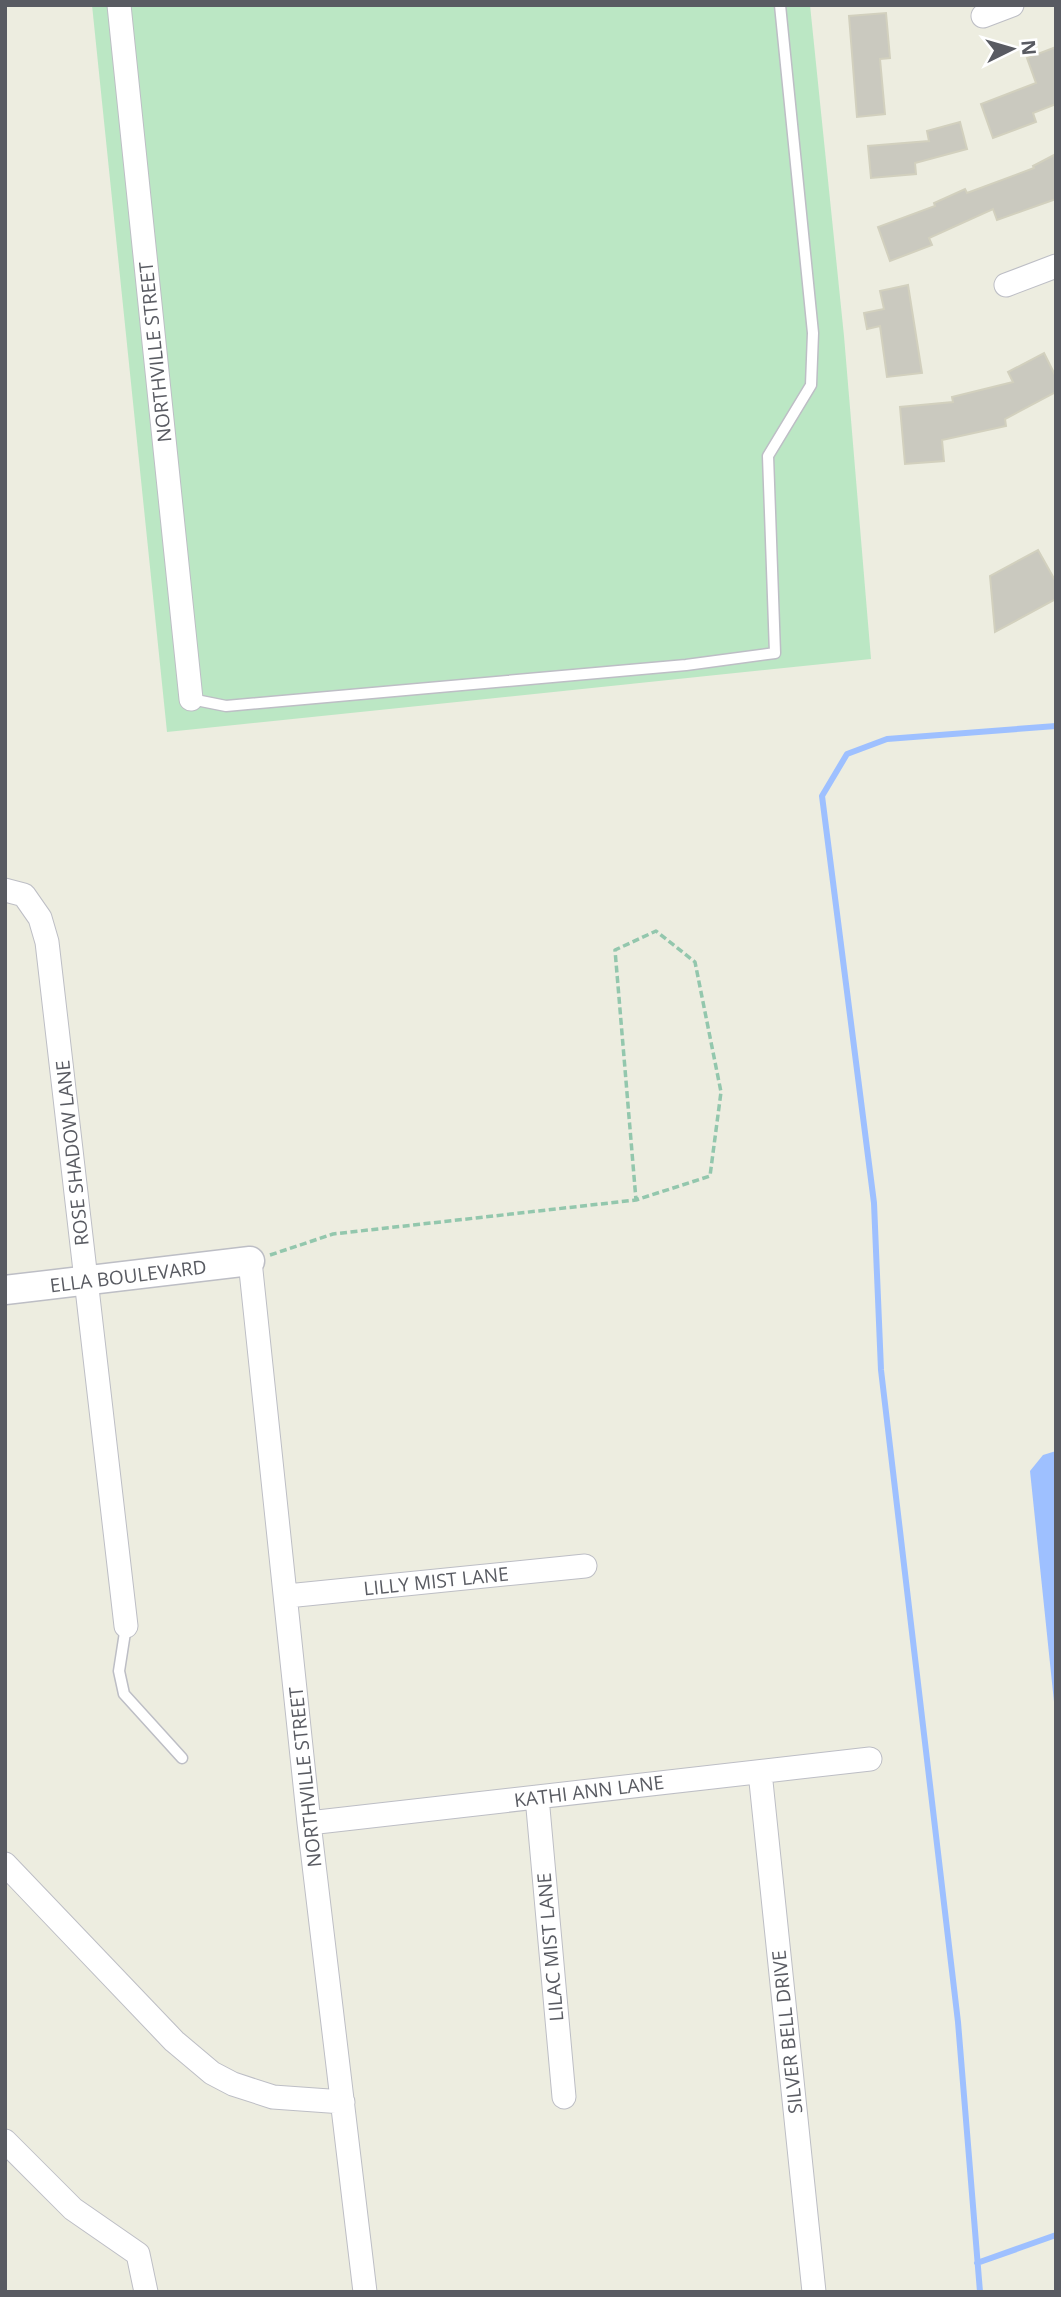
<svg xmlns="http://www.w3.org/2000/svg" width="1061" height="2297" font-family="'Open Sans',sans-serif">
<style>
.green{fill:#bbe7c4}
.water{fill:#9ec0ff}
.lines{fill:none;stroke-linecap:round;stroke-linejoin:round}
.stream{stroke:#9ec0ff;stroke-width:6}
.building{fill:#cac9bf;stroke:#d2d0be;stroke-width:2}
.service-casing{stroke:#bdbec5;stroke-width:13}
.minor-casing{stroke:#bdbec5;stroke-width:25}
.tertiary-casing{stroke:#bdbec5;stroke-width:31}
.path{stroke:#93c7ad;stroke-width:3.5;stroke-dasharray:7 3.5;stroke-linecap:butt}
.service{stroke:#fff;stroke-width:10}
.minor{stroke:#fff;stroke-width:23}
.tertiary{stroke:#fff;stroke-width:28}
.labels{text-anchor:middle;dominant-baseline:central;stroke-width:5;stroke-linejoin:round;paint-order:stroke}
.street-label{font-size:19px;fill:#595b62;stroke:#fff}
</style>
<rect width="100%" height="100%" fill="#edede0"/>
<!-- green -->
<path class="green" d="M92,5H810L844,336L871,659L167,732Z"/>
<!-- water -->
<path class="water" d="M1056,1451V1721L1030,1471L1043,1455Z"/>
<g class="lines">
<!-- stream -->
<path class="stream" d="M977,2263L1056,2235
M980,2292L958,2022L881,1370L874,1203L822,796L847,754L887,739L1056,726"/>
</g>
<!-- building -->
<path class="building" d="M886,13L890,58L880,59L885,114L857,117L849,16Z
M1056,47V104L1033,113L1036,122L993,138L981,104L1036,83L1027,58Z
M960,122L967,149L915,163L916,174L871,178L868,146L929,141L927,131Z
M1056,154V199L997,220L993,209L929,238L932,245L890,261L878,227L935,206L934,203L965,189L967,193L1034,168L1033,166Z
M908,285L922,373L887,377L880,326L867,329L864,313L884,309L880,291Z
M1044,353L1056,377V392L1005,419L1006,426L942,440L944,461L905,464L900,407L953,402L952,397L1013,382L1008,372Z
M1038,550L1056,582V599L995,632L990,576Z"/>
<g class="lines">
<defs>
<path id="service" d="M191,699L226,706L686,665L775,653L768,456L811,385L813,333L780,5
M126,1626L119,1671L124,1694L182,1758"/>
<path id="minor" d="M119,5L191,699
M983,16L1012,5
M1006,285L1056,266
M5,890L24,895L40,918L47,942L126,1626
M250,1261L309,1823L365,2292
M287,1596L585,1566
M760,1772L814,2292
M537,1797L564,2097
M309,1823L870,1759
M5,1864L174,2041L212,2073L233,2084L273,2097L343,2102
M5,2141L73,2209L138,2254L146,2292"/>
<path id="tertiary" d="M5,1290L250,1261"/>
</defs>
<!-- service casing -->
<use href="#service" class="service-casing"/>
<!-- minor casing -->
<use href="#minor" class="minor-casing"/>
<!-- tertiary casing -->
<use href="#tertiary" class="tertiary-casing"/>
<!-- path -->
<path class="path" d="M270,1255L333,1234L636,1200L710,1176L721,1092L695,962L656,931L615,950L636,1200"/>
<!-- service -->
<use href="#service" class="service"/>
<!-- minor -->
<use href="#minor" class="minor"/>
<!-- tertiary -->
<use href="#tertiary" class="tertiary"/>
</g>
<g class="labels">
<!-- street labels -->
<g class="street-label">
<text transform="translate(155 352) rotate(-96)">NORTHVILLE STREET</text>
<text transform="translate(72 1153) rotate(-96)">ROSE SHADOW LANE</text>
<text transform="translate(128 1276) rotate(-7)">ELLA BOULEVARD</text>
<text transform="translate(436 1581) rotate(-6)">LILLY MIST LANE</text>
<text transform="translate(305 1777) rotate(-96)">NORTHVILLE STREET</text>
<text transform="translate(589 1791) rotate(-7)">KATHI ANN LANE</text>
<text transform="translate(550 1947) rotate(-95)">LILAC MIST LANE</text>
<text transform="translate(787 2032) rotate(-96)">SILVER BELL DRIVE</text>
</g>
</g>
<!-- border -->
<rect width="1061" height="2297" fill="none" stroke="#595b62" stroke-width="14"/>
<!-- north arrow -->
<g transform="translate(1012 49) rotate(85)" stroke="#ffffff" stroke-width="5" paint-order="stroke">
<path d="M0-5L12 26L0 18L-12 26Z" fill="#595b62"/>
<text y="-10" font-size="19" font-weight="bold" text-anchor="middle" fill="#595b62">N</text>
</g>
</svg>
